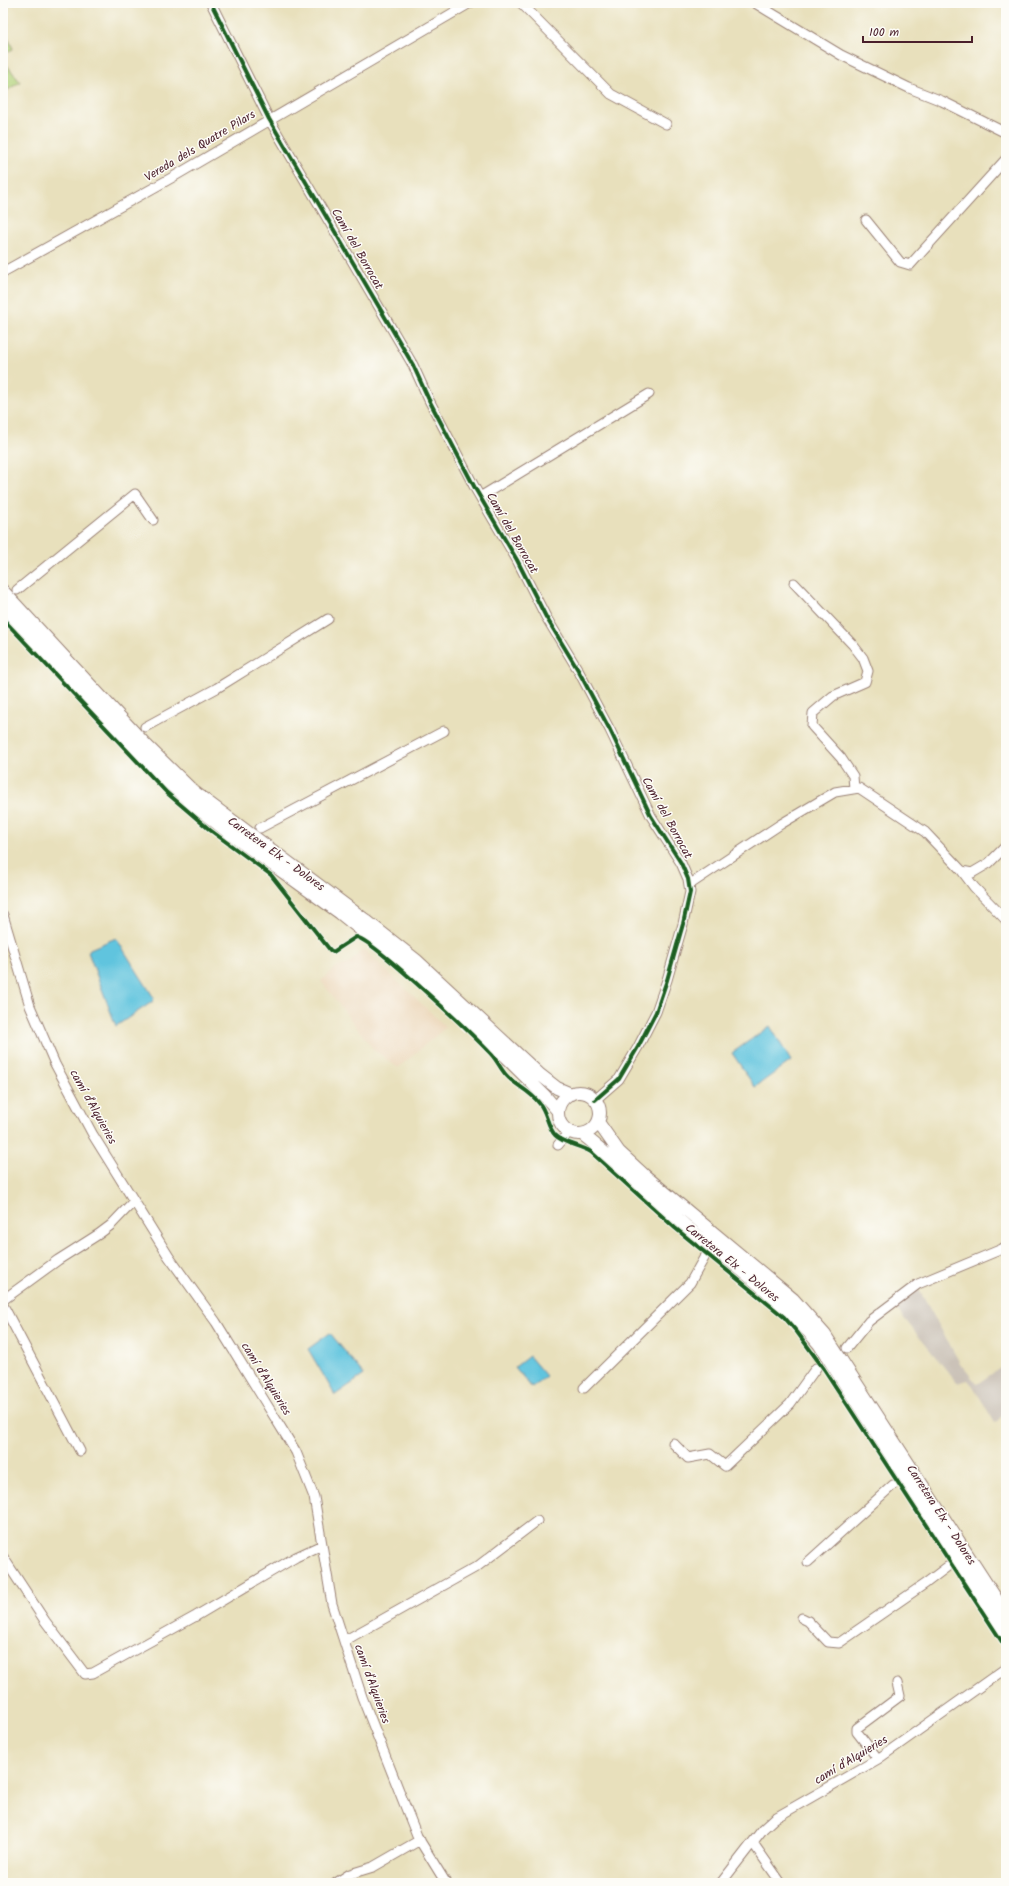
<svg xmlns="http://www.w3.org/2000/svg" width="1009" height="1886" font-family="Kalam,sans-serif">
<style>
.built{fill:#ecd7ba}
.industrial{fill:#cbc2b8}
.green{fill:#b3d37b;stroke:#7e7953}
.water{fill:#60c4de;stroke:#557284}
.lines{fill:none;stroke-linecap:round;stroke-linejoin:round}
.minor-casing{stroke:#998074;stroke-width:11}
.major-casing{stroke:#998074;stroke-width:14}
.minor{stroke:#fff;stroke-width:9}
.major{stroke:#fff;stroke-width:12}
.cycleway-casing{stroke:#fdfcf7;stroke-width:6}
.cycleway{stroke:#1b5e20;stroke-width:4}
.labels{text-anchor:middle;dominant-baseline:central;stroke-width:3;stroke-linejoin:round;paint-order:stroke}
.street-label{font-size:12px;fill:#4a1f2b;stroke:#fdfcf7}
</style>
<rect width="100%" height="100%" fill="#fdfcf7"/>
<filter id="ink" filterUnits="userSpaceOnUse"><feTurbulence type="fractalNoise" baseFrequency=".025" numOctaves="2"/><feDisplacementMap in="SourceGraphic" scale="8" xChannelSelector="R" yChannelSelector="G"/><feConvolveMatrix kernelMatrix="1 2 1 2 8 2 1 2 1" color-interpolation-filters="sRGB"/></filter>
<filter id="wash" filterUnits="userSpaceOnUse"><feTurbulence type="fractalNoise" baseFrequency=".012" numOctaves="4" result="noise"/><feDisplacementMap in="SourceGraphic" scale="16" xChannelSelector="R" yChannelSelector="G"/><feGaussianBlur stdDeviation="0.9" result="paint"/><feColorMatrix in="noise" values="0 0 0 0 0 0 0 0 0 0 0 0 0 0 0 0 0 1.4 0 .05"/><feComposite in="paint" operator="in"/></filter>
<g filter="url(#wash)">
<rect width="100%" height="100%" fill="#e8e0bc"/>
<!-- built -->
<path class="built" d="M362,950L366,951L446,1027L398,1068L374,1050L321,981L336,967L350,963Z"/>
<!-- industrial -->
<path class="industrial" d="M918,1288L960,1363L977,1384L1006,1364V1412L995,1423L973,1386L968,1380L957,1383L894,1306Z"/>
<!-- green -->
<path class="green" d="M3,26L13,49L3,54Z
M3,60L20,82L3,93Z"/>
<!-- water -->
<path class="water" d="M116,938L154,998L152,1002L116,1026L88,952L90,949Z
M770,1026L791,1061L755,1087L732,1053Z
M330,1333L364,1375L335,1395L308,1349Z
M529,1356L546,1376L532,1388L515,1367Z"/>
</g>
<g filter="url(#ink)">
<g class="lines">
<defs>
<path id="minor" d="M211,3L269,119L413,365L429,400L476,490L517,560L546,617L578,670L610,730L651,816L681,863L688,879L690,892L683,924L667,980L656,1012L638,1047L619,1079L595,1100
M521,3L611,94L666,124
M755,3L841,55L909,88L942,101L1006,133
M866,220L900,262L910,265L1006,159
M3,272L173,177L470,3
M480,497L649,394
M794,583L853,645L863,658L868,671L865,682L833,696L813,713L812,726L841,758L853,776L854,789
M17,590L135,494L153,520
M145,727L217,688L328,619
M260,828L444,731
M962,871L974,887L1006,920
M689,885L781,824L835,792L859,788L925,832L962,871L972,873L989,863L1006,846
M3,915L30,1006L55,1064L93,1135L169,1257L216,1322L296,1452L314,1497L332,1604L362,1697L417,1836L446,1883
M558,1145L569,1132
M3,1300L58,1260L99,1234L111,1225L134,1201
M3,1305L80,1451
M847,1348L869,1321L918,1284L1002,1249L1006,1246
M584,1388L690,1283L704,1258
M673,1443L688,1458L710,1454L725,1466L790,1404L816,1368
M3,1557L45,1621L85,1674L93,1673L196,1616L296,1557L322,1545
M808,1562L893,1485
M802,1618L808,1621L828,1642L839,1643L926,1583L947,1567
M344,1641L478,1566L537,1521
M878,1759L857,1732V1728L900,1696L897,1683
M753,1843L781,1883
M336,1883L350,1874L373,1867L420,1840
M721,1883L763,1829L775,1818L878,1759L1006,1668"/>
<path id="major" d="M3,591L146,745L193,791L364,919L416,960L539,1074L557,1088L571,1094
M3,606L157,772L194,805L233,836L340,913L412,971L475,1027L544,1095L558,1111
M558 1113a21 21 0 1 1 42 0a21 21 0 1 1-42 0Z
M598,1122L619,1152L644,1175L793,1299L825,1335L1006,1614
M582,1134C618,1162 650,1195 685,1225C731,1263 781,1297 819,1344L1006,1633"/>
</defs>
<!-- minor casing -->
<use href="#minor" class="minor-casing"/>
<!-- major casing -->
<use href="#major" class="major-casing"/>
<!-- minor -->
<use href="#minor" class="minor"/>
<!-- major -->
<use href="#major" class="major"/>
<defs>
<path id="cycleway" d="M211,3L269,119L413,365L429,400L476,490L517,560L546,617L578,670L610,730L651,816L681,863L688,879L690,892L683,924L667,980L656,1012L638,1047L619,1079L595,1100
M3,619L167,793L210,830L271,875L330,950L333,952L356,937C372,939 474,1036 491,1054C498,1061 501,1071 509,1078C519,1087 531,1092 539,1103C547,1112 547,1126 555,1135C564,1144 580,1145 591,1152L675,1228L784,1317L797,1332L824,1369L1006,1648"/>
</defs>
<!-- cycleway casing -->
<use href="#cycleway" class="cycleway-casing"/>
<!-- cycleway -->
<use href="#cycleway" class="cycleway"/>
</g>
</g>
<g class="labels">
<!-- street labels -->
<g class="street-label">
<text transform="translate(200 146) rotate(-31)">Vereda dels Quatre Pilars</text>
<text transform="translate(357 249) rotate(60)">Camí del Borrocat</text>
<text transform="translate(512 533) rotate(60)">Camí del Borrocat</text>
<text transform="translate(667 818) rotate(61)">Camí del Borrocat</text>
<text transform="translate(276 854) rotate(36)">Carretera Elx - Dolores</text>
<text transform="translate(93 1107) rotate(61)">camí d'Alquieries</text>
<text transform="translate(732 1263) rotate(39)">Carretera Elx - Dolores</text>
<text transform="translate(266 1379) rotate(58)">camí d'Alquieries</text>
<text transform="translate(941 1515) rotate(57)">Carretera Elx - Dolores</text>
<text transform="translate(372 1684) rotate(70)">camí d'Alquieries</text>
<text transform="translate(851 1760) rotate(-31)">camí d'Alquieries</text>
</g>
</g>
<!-- margin -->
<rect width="1009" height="1886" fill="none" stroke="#fdfcf7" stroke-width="16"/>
<!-- scale -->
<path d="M863 36v6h109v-6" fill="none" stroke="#4a1f2b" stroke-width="2"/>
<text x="869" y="36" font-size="12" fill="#4a1f2b" stroke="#fdfcf7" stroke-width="3" paint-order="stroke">100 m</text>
</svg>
